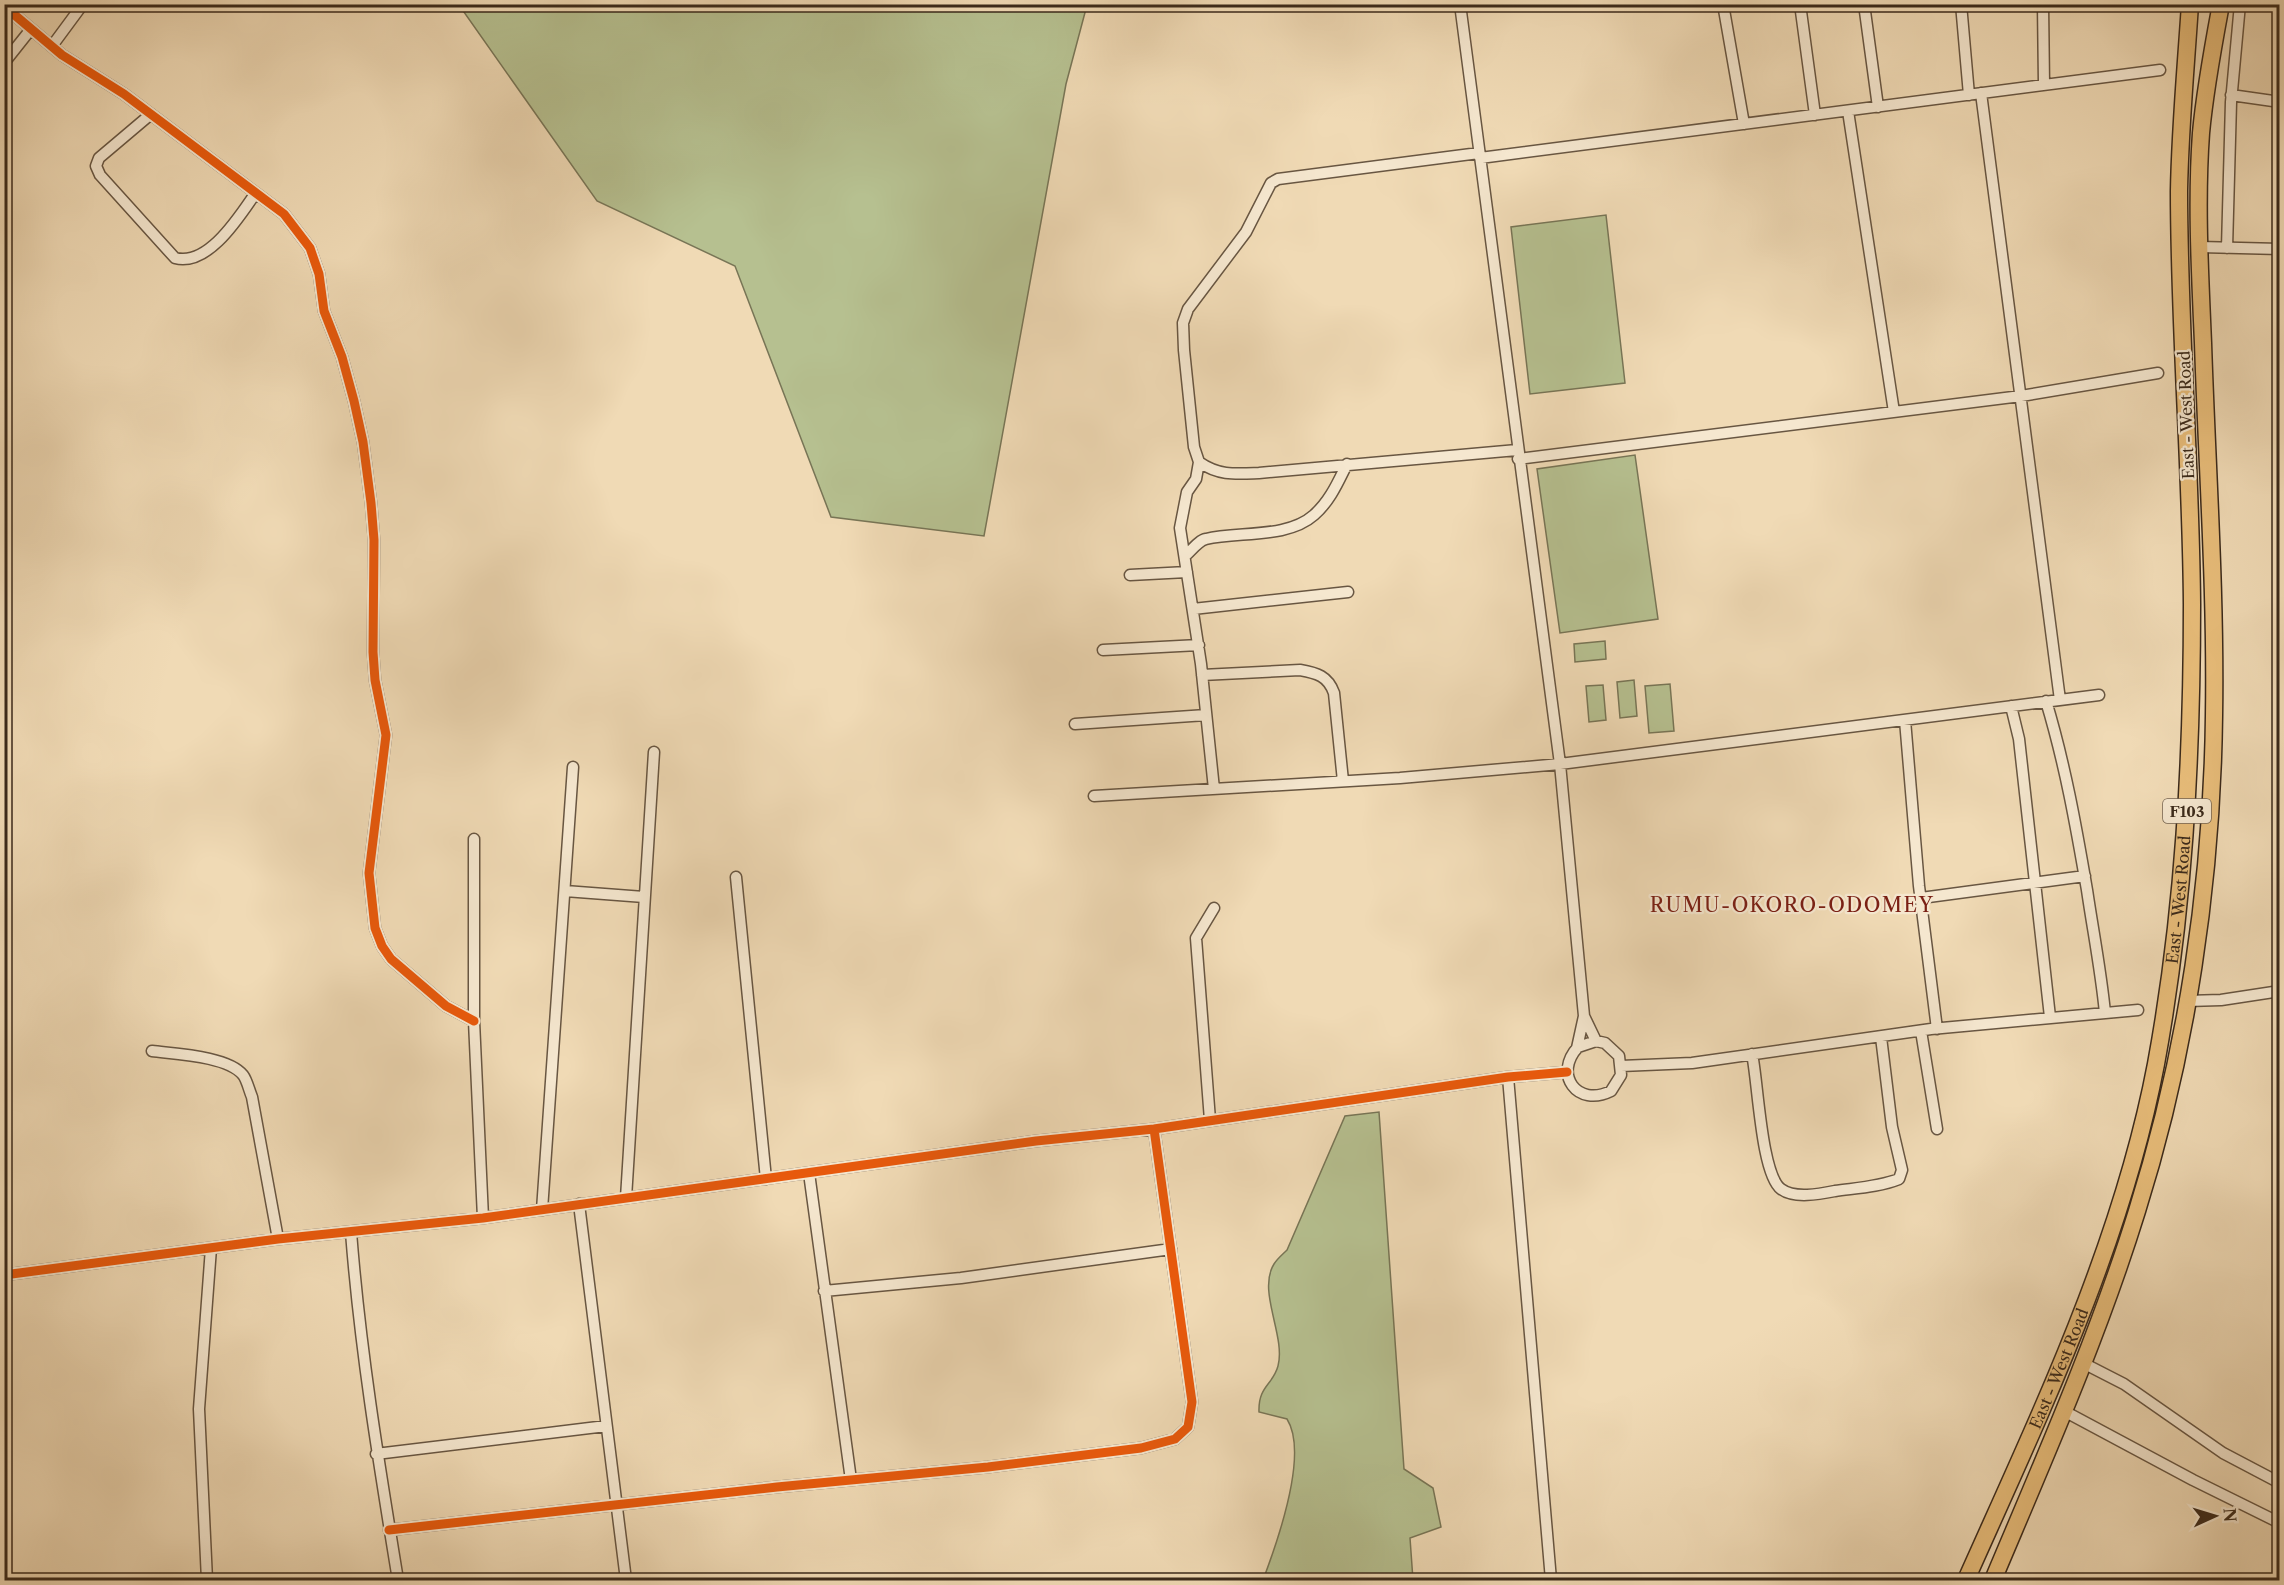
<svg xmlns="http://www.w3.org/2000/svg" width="2284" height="1585" font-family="'Libre Caslon Text',serif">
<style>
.green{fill:#b6c090;stroke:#787556;stroke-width:1.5}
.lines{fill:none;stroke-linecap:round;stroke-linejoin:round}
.minor-casing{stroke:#685642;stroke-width:13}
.primary-casing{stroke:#3b2a1b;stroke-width:19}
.minor{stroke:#f5e7cf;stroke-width:10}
.primary{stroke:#e8bd7a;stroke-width:16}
.cycleway-casing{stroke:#f5e7cf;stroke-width:13}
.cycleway{stroke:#e8590c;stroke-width:9}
.labels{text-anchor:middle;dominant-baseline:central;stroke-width:4.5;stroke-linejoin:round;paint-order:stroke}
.shield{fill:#f5e7cf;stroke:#736351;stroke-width:1.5}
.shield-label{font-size:15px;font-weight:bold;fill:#3b2a1b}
.street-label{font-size:16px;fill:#3b2a1b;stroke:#f5e7cf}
.quarter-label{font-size:20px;letter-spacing:1.5px;fill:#7a1f14;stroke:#f5e7cf}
</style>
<rect width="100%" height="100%" fill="#f0dab5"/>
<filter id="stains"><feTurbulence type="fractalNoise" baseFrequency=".00333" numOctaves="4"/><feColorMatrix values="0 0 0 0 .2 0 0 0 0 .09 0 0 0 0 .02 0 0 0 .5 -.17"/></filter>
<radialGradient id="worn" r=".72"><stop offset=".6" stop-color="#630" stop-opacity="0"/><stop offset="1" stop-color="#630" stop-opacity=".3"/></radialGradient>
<!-- green -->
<path class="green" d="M459,5H1087L1066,84L984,536L831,517L735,266L597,201Z
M1606,215L1625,383L1530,394L1511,227Z
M1635,455L1658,619L1560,633L1537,469Z
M1605,641L1606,659L1575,662L1574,644Z
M1634,680L1637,716L1620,718L1617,682Z
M1670,684L1674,731L1649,733L1645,686Z
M1603,685L1606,720L1589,722L1586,686Z
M1379,1112L1404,1469L1433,1488L1441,1527L1410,1538L1413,1580H1263C1277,1543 1309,1454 1287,1419L1259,1412C1258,1386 1273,1385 1278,1366C1286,1336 1257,1291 1274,1264C1277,1259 1283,1254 1287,1250L1345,1116Z"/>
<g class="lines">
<defs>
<path id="minor" d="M1460,4L1560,764L1584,1016L1577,1048
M1723,4L1744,124
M1800,4L1815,115
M1864,4L1878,107
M1961,4L1969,95
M2043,4L2044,85
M4,6L62,55L124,94L284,214L310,248L319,274L324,311L342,357L354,401L363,442L371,503L374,540L373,652L375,680L386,735L369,873L375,928L382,946L391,959L446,1006L474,1021
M52,46L83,4
M4,63L31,29
M1981,93L2060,700
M2231,95L2280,102
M1848,111L1894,412
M151,114L99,158L96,166L100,175L175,258C208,267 239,217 255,194
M1480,158L2160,70
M2200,247L2280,249
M2227,248L2231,102L2240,4
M1518,459L2021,396L2158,373
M1199,462C1219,476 1236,474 1259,473L1517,450
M1185,556C1191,551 1199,540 1206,539C1238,531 1287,539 1314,515C1330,501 1338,482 1347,464
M1130,575L1187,572
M1193,609L1348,592
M1103,650L1199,645
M1202,675L1300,670C1317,673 1328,676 1334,693L1343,781
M2046,701C2065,764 2076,826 2087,890C2093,931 2101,971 2105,1013
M2011,706L2019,739L2050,1017
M1905,720L1919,886L1937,1029
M1075,724L1206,715
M1214,789L1201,664L1180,528L1187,492L1196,479L1199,462L1194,447L1184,350L1183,323L1188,309L1246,232L1271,183L1278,179L1479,153
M1094,796L1400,778L1560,764L2099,695
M474,839V1021L483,1218
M736,877L766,1179
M565,891L644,897
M1921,898L2085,876
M2187,1001L2221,1000L2280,991
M1584,1016L1596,1041L1605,1043L1619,1056L1621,1075L1611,1091C1577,1108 1553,1074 1578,1047L1596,1041
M1921,1031L1937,1129
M152,1051C175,1054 228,1056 243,1075C247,1080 249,1090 252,1097L278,1239
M1752,1054C1758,1081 1761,1174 1781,1189C1794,1199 1820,1194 1835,1191C1856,1188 1879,1187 1899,1179L1902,1170L1892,1127L1881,1037
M1621,1066L1692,1063L1931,1029L2138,1010
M1508,1077L1551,1580
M1210,1120L1196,938L1214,908
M809,1173L851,1480
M626,1198L654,752
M579,1204L626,1580
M542,1210L573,767
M351,1232C360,1349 379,1464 398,1580
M4,1275L278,1239L483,1218L1036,1141L1154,1129L1508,1077L1567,1072
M824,1291L961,1278L1171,1249
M2083,1363L2124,1384L2223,1453L2280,1483
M2064,1411L2193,1480L2280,1523
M376,1454L606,1426
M389,1530L777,1487L988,1467L1141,1448L1175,1439L1188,1427L1192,1402L1154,1129
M207,1580L199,1409L211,1248"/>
<g id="primary">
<path id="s1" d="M1966,1580C2040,1414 2122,1244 2156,1064C2184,912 2192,758 2192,604C2191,466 2179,328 2179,191C2180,129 2186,66 2190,4"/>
<path d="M1993,1580C2044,1459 2098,1337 2137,1211C2187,1052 2212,882 2214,716C2216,592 2207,467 2203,343C2200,273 2196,202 2201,133C2205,89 2213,47 2221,4"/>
</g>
</defs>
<!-- minor casing -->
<use href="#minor" class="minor-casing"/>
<!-- primary casing -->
<use href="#primary" class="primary-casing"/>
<!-- minor -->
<use href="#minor" class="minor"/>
<!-- primary -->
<use href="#primary" class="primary"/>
<defs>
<path id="cycleway" d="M4,6L62,55L124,94L284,214L310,248L319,274L324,311L342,357L354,401L363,442L371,503L374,540L373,652L375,680L386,735L369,873L375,928L382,946L391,959L446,1006L474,1021
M4,1275L278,1239L483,1218L1036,1141L1154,1129L1508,1077L1567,1072
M389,1530L777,1487L988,1467L1141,1448L1175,1439L1188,1427L1192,1402L1154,1129"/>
</defs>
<!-- cycleway casing -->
<use href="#cycleway" class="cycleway-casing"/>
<!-- cycleway -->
<use href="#cycleway" class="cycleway"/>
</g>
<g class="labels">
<!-- shield labels -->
<rect class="shield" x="2163" y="799" width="48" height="24" rx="4.5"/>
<g class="shield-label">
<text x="2187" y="811">F103</text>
</g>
<!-- street labels -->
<g class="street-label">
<text transform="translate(2186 415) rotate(-92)">East - West Road</text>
<text stroke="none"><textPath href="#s1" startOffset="717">East - West Road</textPath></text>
<text stroke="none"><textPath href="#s1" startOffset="231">East - West Road</textPath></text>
</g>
<!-- quarter labels -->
<g class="quarter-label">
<text x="1792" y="905">RUMU-OKORO-ODOMEY</text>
</g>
</g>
<!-- margin -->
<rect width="2284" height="1585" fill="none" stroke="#f0dab5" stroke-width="24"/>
<rect x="6" y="6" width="2272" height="1573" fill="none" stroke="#3b2a1b" stroke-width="3"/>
<rect x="12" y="12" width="2260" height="1561" fill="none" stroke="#3b2a1b" stroke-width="1.5"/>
<!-- north arrow -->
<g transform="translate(2215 1516) rotate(86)" stroke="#f5e7cf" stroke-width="4.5" paint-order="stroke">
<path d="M0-4.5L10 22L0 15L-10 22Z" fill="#3b2a1b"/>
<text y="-9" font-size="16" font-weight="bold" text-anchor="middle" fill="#3b2a1b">N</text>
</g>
<rect width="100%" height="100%" filter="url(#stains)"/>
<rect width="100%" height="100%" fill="url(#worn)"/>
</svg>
